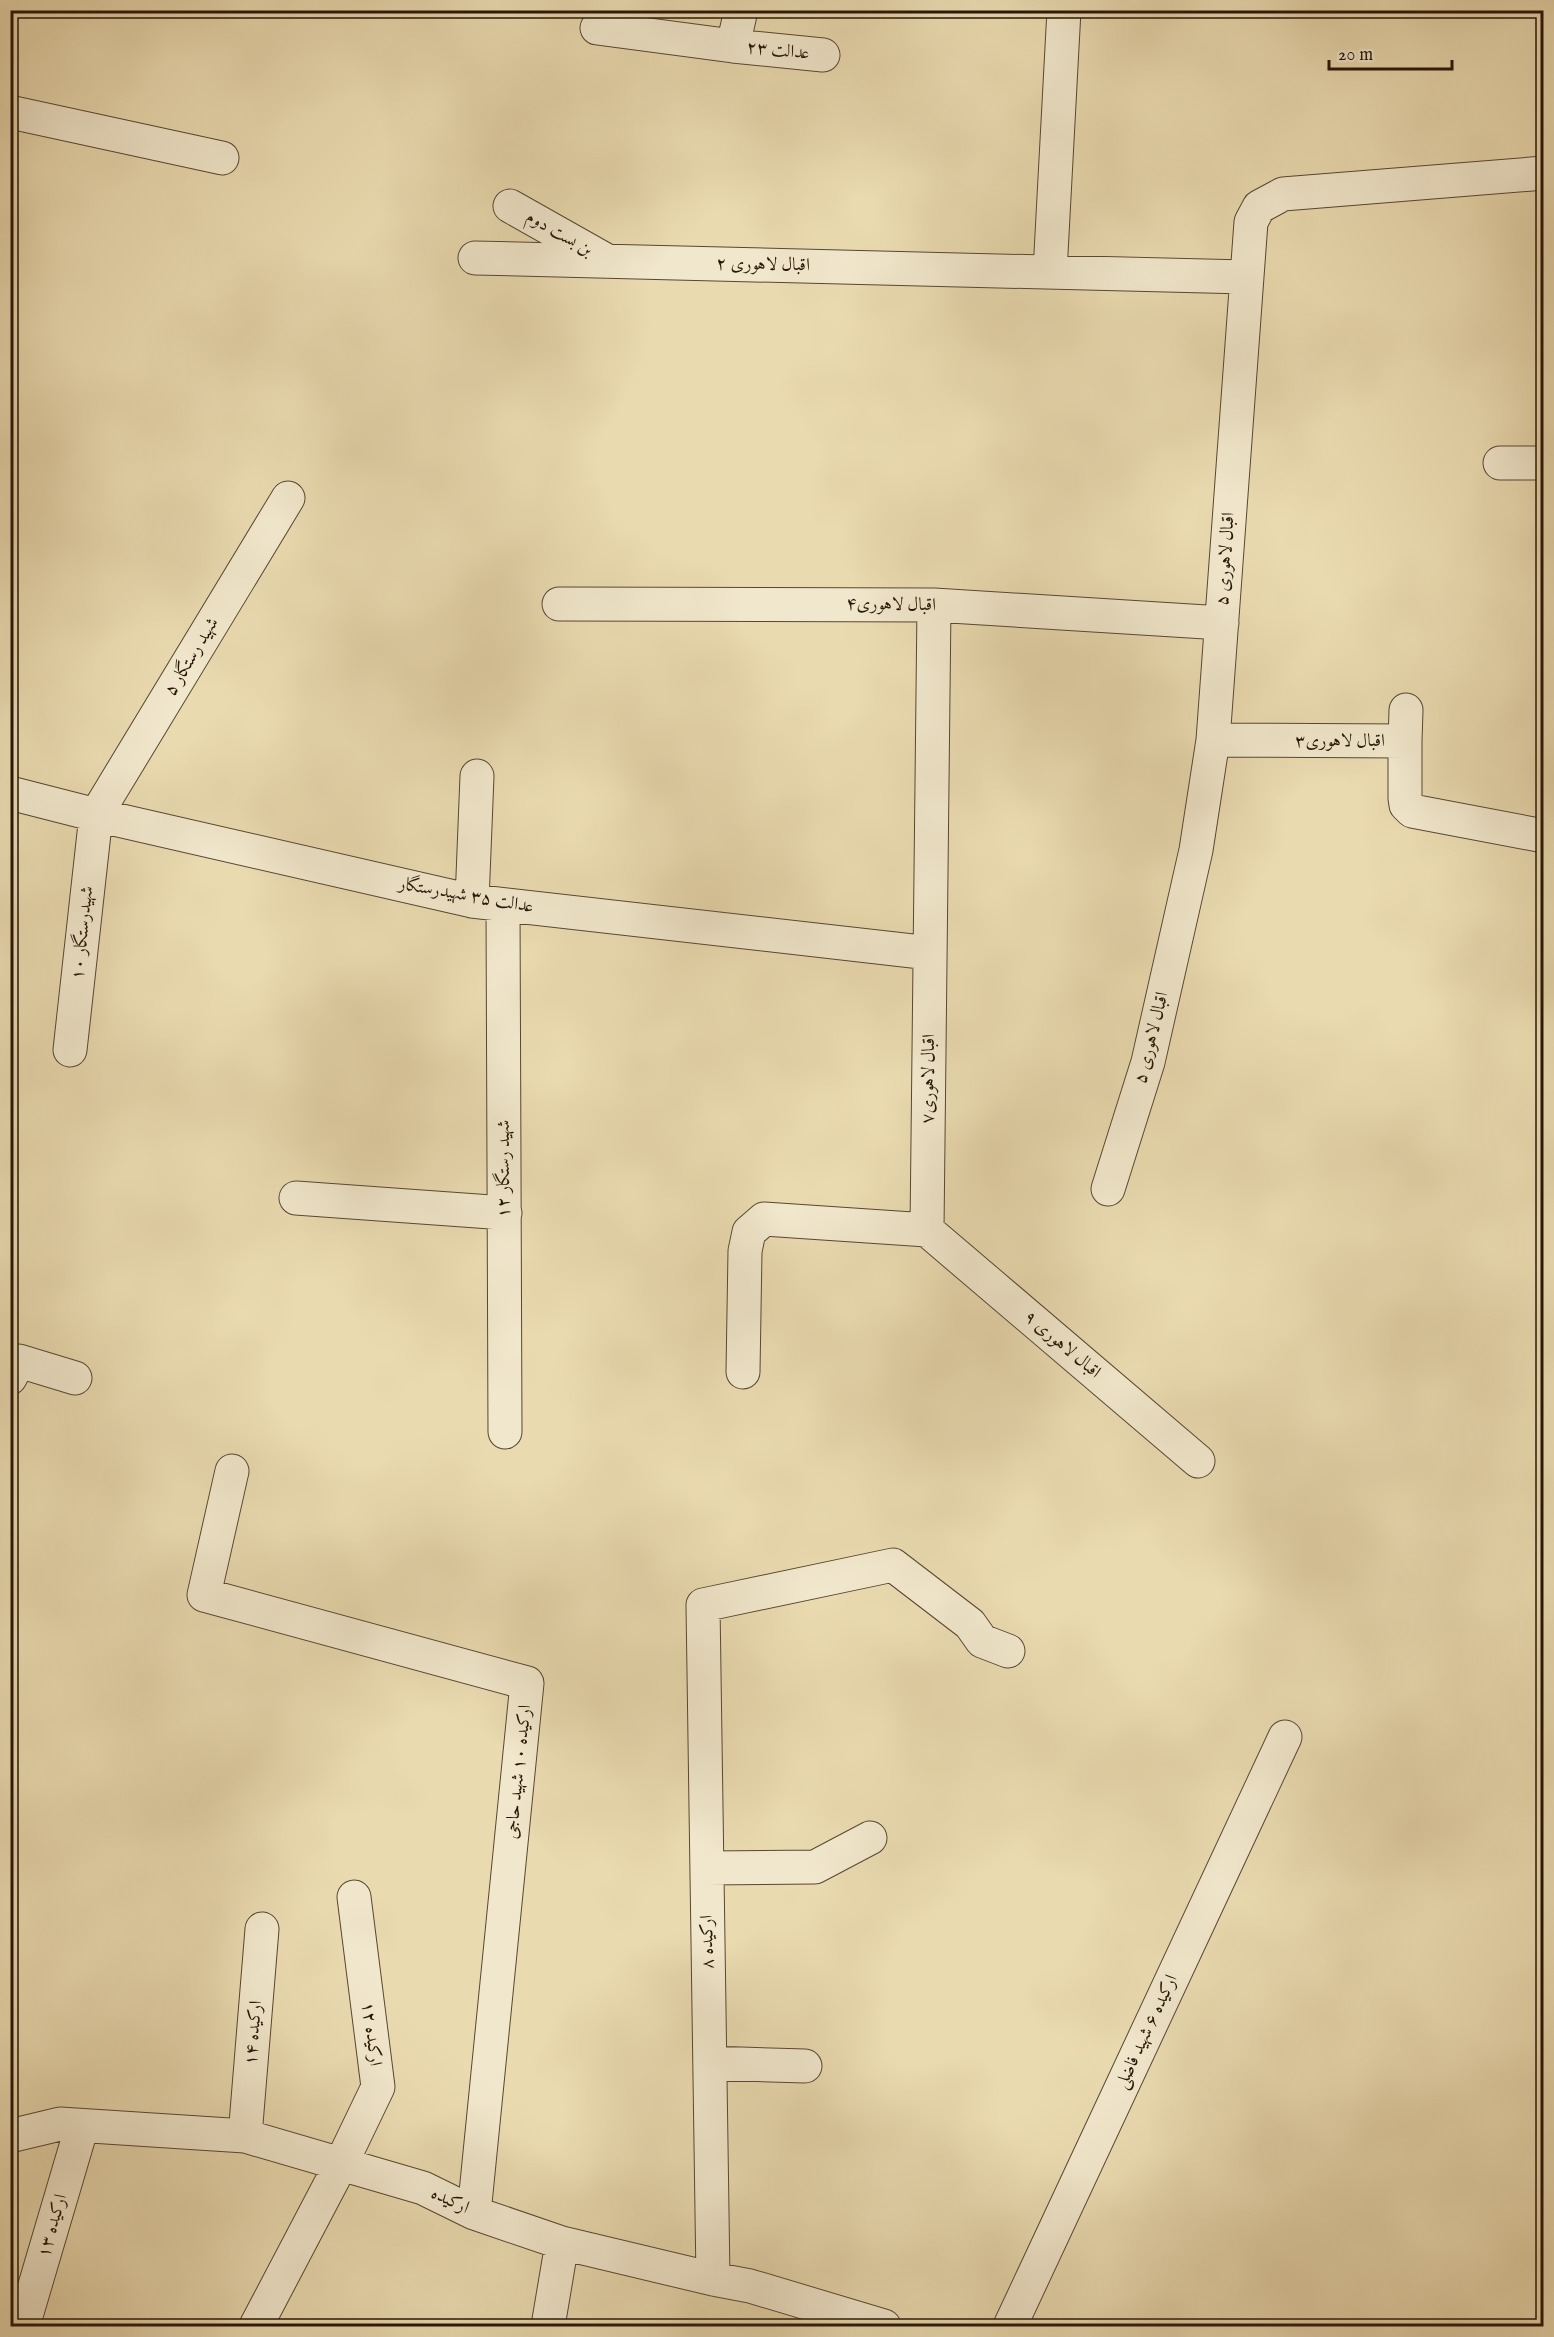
<svg xmlns="http://www.w3.org/2000/svg" width="1554" height="2337" font-family="'IM FELL English',Amiri,serif">
<style>
.lines{fill:none;stroke-linecap:round;stroke-linejoin:round}
.street-casing{stroke:#574732;stroke-width:35}
.street{stroke:#f1e7cc;stroke-width:33}
.labels{text-anchor:middle;dominant-baseline:central;stroke-width:5;stroke-linejoin:round;paint-order:stroke}
.street-label{font-size:18px;fill:#261608;stroke:#f1e7cc}
</style>
<rect width="100%" height="100%" fill="#eadab0"/>
<filter id="stains"><feTurbulence type="fractalNoise" baseFrequency=".00333" numOctaves="4"/><feColorMatrix values="0 0 0 0 .2 0 0 0 0 .09 0 0 0 0 .02 0 0 0 .5 -.17"/></filter>
<radialGradient id="worn" r=".72"><stop offset=".6" stop-color="#630" stop-opacity="0"/><stop offset="1" stop-color="#630" stop-opacity=".3"/></radialGradient>
<g class="lines">
<defs>
<path id="street" d="M741,10L733,46L823,55
M597,28L733,46
M10,112L222,158
M510,206L604,259
M475,258L1246,277
M1050,272L1064,10
M1500,463H1544
M559,604L934,605L1222,623
M1213,740L1405,741V798L1406,805L1412,811L1544,836
M1405,741L1406,710
M10,793L96,815L472,901L930,953
M472,901L477,776
M503,906L505,1432
M70,1050L96,815L288,498
M1108,1189L1148,1062L1196,850L1213,740L1251,222L1259,207L1283,194L1544,173
M296,1198L505,1213
M927,1230L1198,1461
M743,1372L745,1251L749,1232L764,1219L927,1230L934,605
M10,1378L19,1361L75,1378
M232,1471L204,1595L527,1683L474,2213
M707,1868L815,1867L870,1838
M710,2063L805,2066
M10,2136L60,2124L245,2136L423,2188L474,2213L562,2243L713,2279L750,2286L884,2326
M245,2136L262,1929
M713,2279L703,1605L893,1565L970,1624L982,1641L1008,1651
M23,2326L82,2126
M256,2326L341,2164L378,2087L354,1897
M548,2326L562,2243
M1010,2326L1285,1737"/>
</defs>
<!-- street casing -->
<use href="#street" class="street-casing"/>
<!-- street -->
<use href="#street" class="street"/>
</g>
<g class="labels">
<!-- street labels -->
<g class="street-label">
<text transform="translate(778 51) rotate(6)">عدالت ۲۳</text>
<text transform="translate(559 234) rotate(30)">بن بست دوم</text>
<text transform="translate(763 265) rotate(1)">اقبال لاهوری ۲</text>
<text transform="translate(1226 559) rotate(-86)">اقبال لاهوری ۵</text>
<text transform="translate(891 605) rotate(1)">اقبال لاهوری۴</text>
<text transform="translate(192 657) rotate(-59)">شهید رستگار ۵</text>
<text x="1340" y="741">اقبال لاهوری۳</text>
<text transform="translate(466 896) rotate(10)">عدالت ۳۵ شهیدرستگار</text>
<text transform="translate(83 933) rotate(-84)">شهیدرستگار ۱۰</text>
<text transform="translate(1152 1038) rotate(-76)">اقبال لاهوری ۵</text>
<text transform="translate(929 1079) rotate(-89)">اقبال لاهوری۷</text>
<text transform="translate(504 1169) rotate(-90)">شهید رستگار ۱۲</text>
<text transform="translate(1062 1345) rotate(40)">اقبال لاهوری ۹</text>
<text transform="translate(519 1772) rotate(-84)">ارکیده ۱۰ شهید حاجی</text>
<text transform="translate(708 1942) rotate(-91)">ارکیده ۸</text>
<text transform="translate(1147 2032) rotate(-65)">ارکیده ۶ شهید فاضلی</text>
<text transform="translate(254 2033) rotate(-85)">ارکیده ۱۴</text>
<text transform="translate(371 2034) rotate(83)">ارکیده ۱۲</text>
<text transform="translate(450 2201) rotate(25)">ارکیده</text>
<text transform="translate(53 2226) rotate(-74)">ارکیده ۱۳</text>
</g>
</g>
<!-- margin -->
<rect width="1554" height="2337" fill="none" stroke="#eadab0" stroke-width="36"/>
<rect x="12" y="12" width="1530" height="2313" fill="none" stroke="#261608" stroke-width="3"/>
<rect x="18" y="18" width="1518" height="2301" fill="none" stroke="#261608" stroke-width="1.5"/>
<!-- scale -->
<path d="M1329 60v9h123v-9" fill="none" stroke="#261608" stroke-width="3"/>
<text x="1338" y="60" font-size="18" fill="#261608" stroke="#f1e7cc" stroke-width="4.5" paint-order="stroke">20 m</text>
<rect width="100%" height="100%" filter="url(#stains)"/>
<rect width="100%" height="100%" fill="url(#worn)"/>
</svg>
